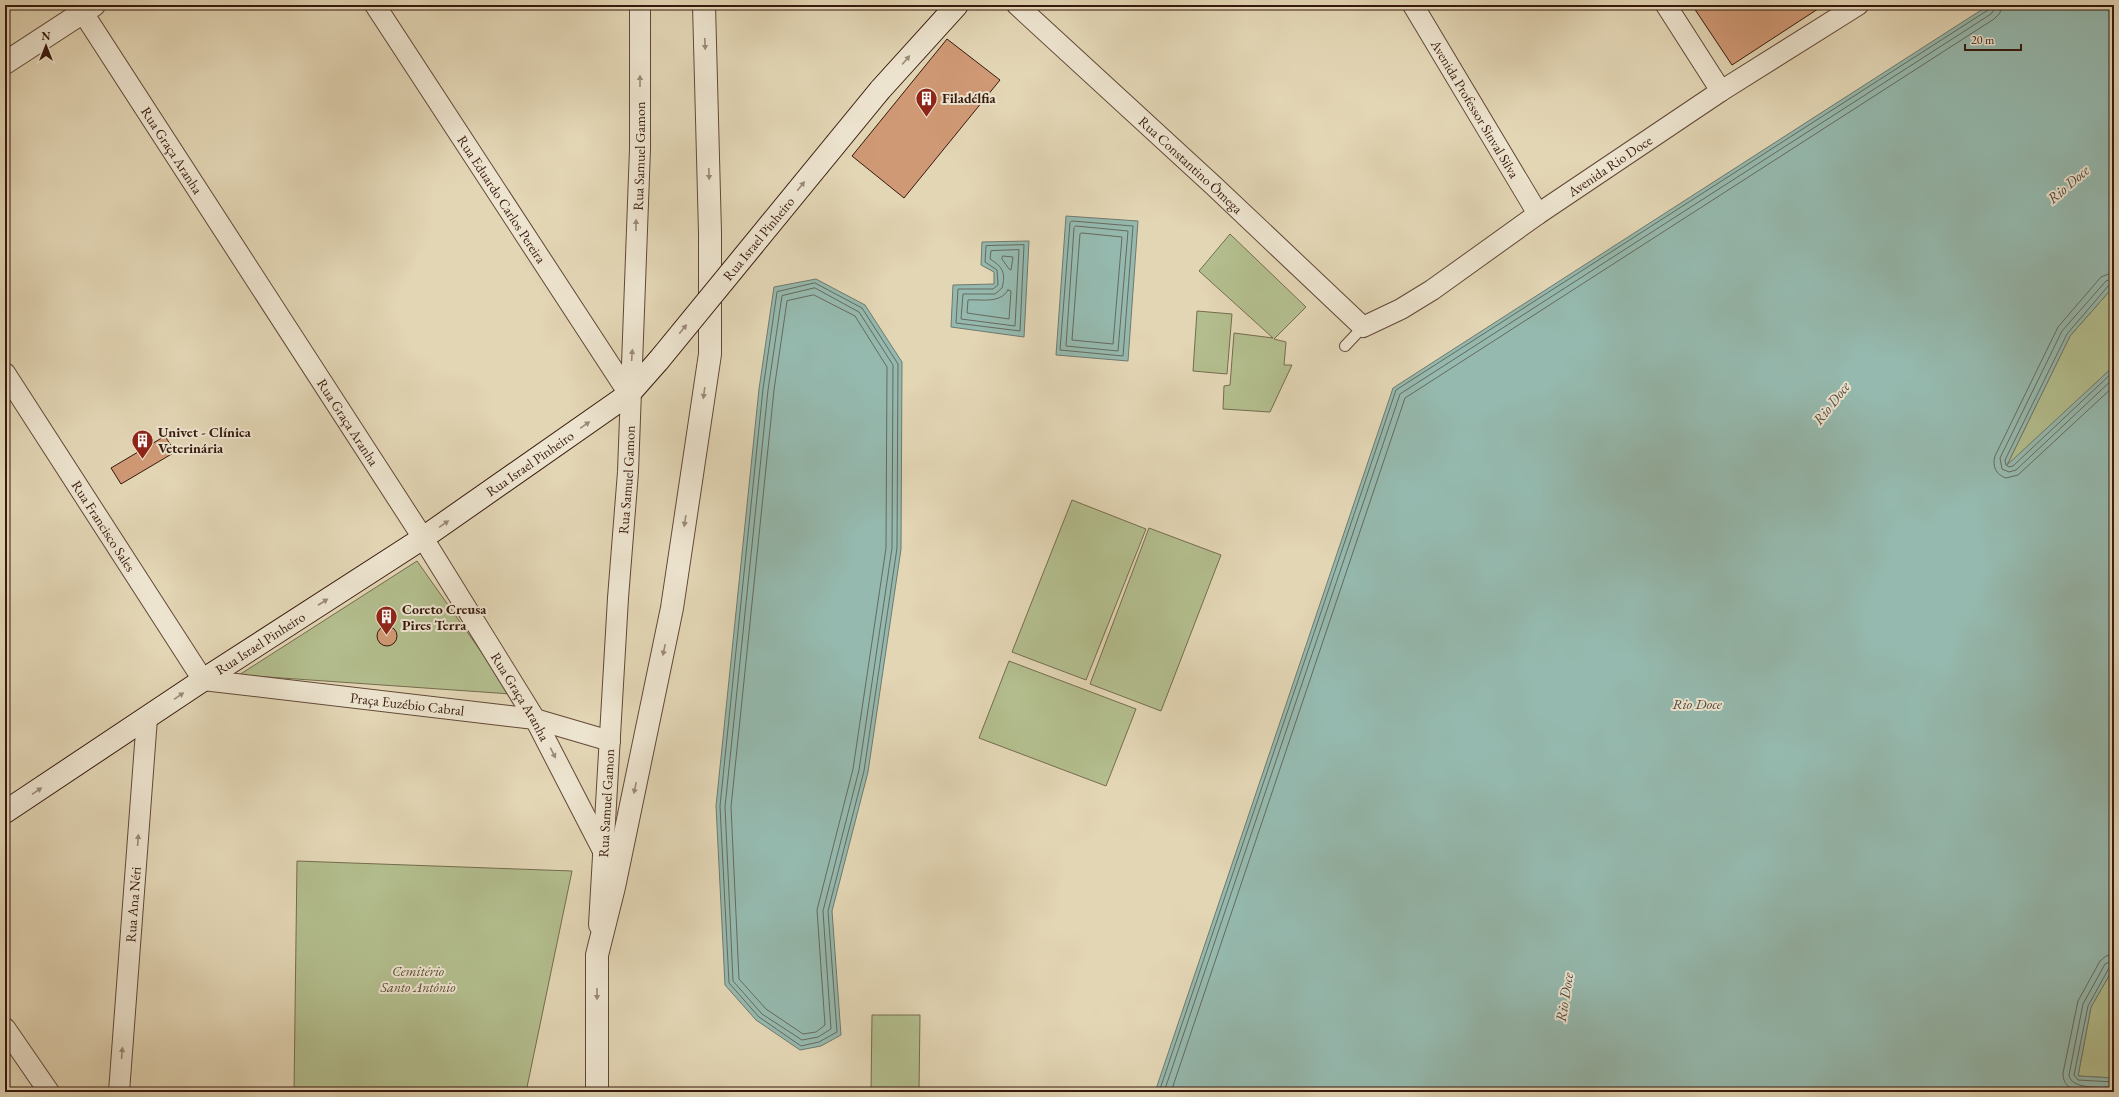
<svg xmlns="http://www.w3.org/2000/svg" width="2119" height="1097" font-family="'EB Garamond',serif">
<style>
.green{fill:#b3be8e;stroke:#756c4e}
.water{fill:#95b9ae;stroke:#6f796e}
.lines{fill:none;stroke-linecap:round;stroke-linejoin:round}
.shore{stroke:#66695e;stroke-width:1}
.building{fill:#d09975;stroke:#37190d}
.service-casing{stroke:#624837;stroke-width:12}
.minor-casing{stroke:#624837;stroke-width:22}
.tertiary-casing{stroke:#624837;stroke-width:24}
.secondary-casing{stroke:#37190d;stroke-width:24}
.service{stroke:#ede4cf;stroke-width:10}
.minor{stroke:#ede4cf;stroke-width:20}
.tertiary{stroke:#ede4cf;stroke-width:22}
.secondary{stroke:#ede4cf;stroke-width:22}
.secondary-bridge-casing{stroke:#37190d;stroke-width:24;stroke-linecap:butt}
.secondary-bridge{stroke:#ede4cf;stroke-width:22}
.oneway{fill:#9b8978}
.labels{text-anchor:middle;dominant-baseline:central;stroke-width:4;stroke-linejoin:round;paint-order:stroke}
.poi-label{font-size:14px;font-weight:bold;fill:#37190d;stroke:#ede4cf;text-anchor:start}
.street-label{font-size:14px;fill:#37190d;stroke:#ede4cf}
.park-label{font-size:14px;font-style:italic;fill:#5c4b34;stroke:#ede4cf}
.water-label{font-size:15px;font-style:italic;fill:#53493d;stroke:#ede4cf}
</style>
<rect width="100%" height="100%" fill="#e3d6b5"/>
<filter id="stains"><feTurbulence type="fractalNoise" baseFrequency=".005" numOctaves="4"/><feColorMatrix values="0 0 0 0 .2 0 0 0 0 .09 0 0 0 0 .02 0 0 0 .5 -.17"/></filter>
<radialGradient id="worn" r=".72"><stop offset=".6" stop-color="#630" stop-opacity="0"/><stop offset="1" stop-color="#630" stop-opacity=".3"/></radialGradient>
<!-- green -->
<path class="green" d="M1230,234L1306,307L1274,339L1286,342L1284,365H1292L1270,412L1223,409L1224,386L1230,385L1234,333L1273,338L1199,271Z
M2114,286V366L2006,467L2070,336Z
M1197,311L1232,314L1227,374L1193,371Z
M1072,500L1146,529L1086,680L1012,652Z
M1149,528L1221,555L1161,711L1090,684Z
M417,561L511,694L239,675Z
M1009,661L1136,709L1106,786L979,738Z
M297,861L572,871L526,1092H294Z
M2114,967V1078L2078,1076L2091,1007Z
M872,1015H920L919,1092H871Z"/>
<!-- water -->
<path class="water" d="M1989,5H2114V286L2070,336L2007,465L2114,366V967L2091,1007L2078,1076L2114,1078V1092H1155L1393,388Z
M1066,216L1138,221L1128,361L1056,355Z
M1029,241L1024,337L951,327L953,285L994,284V272L981,265L982,242Z
M816,279L865,305L902,362L901,549L868,772L832,911L841,1035L821,1046L800,1050L756,1020L725,985L716,806L759,389L774,287Z"/>
<g class="lines">
<!-- shore -->
<path class="shore" d="M1072,221L1133,226L1123,356L1060,350L1070,223Z
M1076,226L1128,231L1118,351L1066,346L1074,228Z
M1082,233L1122,237L1113,344L1072,340L1080,234Z
M1024,245L1020,331L956,323L958,289H993L998,285L997,270L985,262L986,246Z
M1019,250L1015,326L961,319L963,294H995L1002,288C1006,273 1003,267 990,259L991,251Z
M1003,256L1013,257L1011,270L1009,269L1002,259Z
M2114,272L2101,277L2058,327L1995,456C1992,466 1996,475 2006,478L2018,475L2114,386
M2114,278L2106,281L2062,331L2000,458L2002,469L2009,472L2016,470L2114,378
M815,283L862,308L898,364L897,548L864,771L828,911L837,1032L819,1042L801,1046L759,1017L729,983L720,806L763,389L777,292Z
M2114,283L2109,285L2067,334L2005,460L2006,465L2009,467L2013,466L2114,371
M815,288L859,312L893,365L892,548L859,770L823,911L831,1029L818,1037L802,1040L762,1014L733,981L725,807L768,390L782,296Z
M1008,290L1011,291L1009,319L967,313L968,300C982,299 1000,304 1008,290Z
M814,295L855,316L887,367L886,548L853,769L817,910L825,1025L816,1032L803,1034L766,1009L739,979L731,807L774,390L787,301Z
M2114,960L2105,964L2083,1004L2069,1075C2071,1090 2102,1087 2114,1087
M2114,965L2109,968L2088,1006L2074,1075L2078,1080L2114,1082
M1159,1092L1396,390L1988,10L1990,5
M1164,1092L1400,394L1991,14L1994,10L1995,5
M1171,1092L1405,398L1994,19L2000,13L2001,5
M2093,1092C2079,1091 2063,1091 2063,1073L2078,1001L2100,961L2106,956L2114,954"/>
</g>
<!-- building -->
<path class="building" d="M1692,5H1824L1732,65Z
M947,39L1000,80L904,198L852,156Z
M165,436L175,452L121,484L111,468Z
M377 636a10 10 0 1 1 20 0a10 10 0 1 1-20 0Z"/>
<g class="lines">
<defs>
<path id="service" d="M1345,346L1363,327"/>
<g id="minor">
<path id="s1" d="M78,5L423,538L535,719L602,849"/>
<path id="s2" d="M375,5L629,394"/>
<path id="s3" d="M1017,5L1214,186L1363,327L1401,309L1432,290L1538,214L1721,91L1858,5"/>
<path id="s4" d="M1413,5L1538,214"/>
<path d="M1666,5L1721,91"/>
<path id="s5" d="M5,373L203,680L535,719L610,741"/>
<path id="s6" d="M599,925L618,598L628,472L640,149V5"/>
<path d="M5,1028L49,1092"/>
<path id="s7" d="M119,1092L147,718"/>
</g>
<path id="tertiary" d="M5,63L94,5
M597,1092V955L614,887L672,608L710,354V233L704,5"/>
<g id="secondary">
<path d="M880,90L957,5"/>
<path id="s8" d="M5,812L203,680L423,538L629,394L659,360"/>
</g>
</defs>
<!-- service casing -->
<use href="#service" class="service-casing"/>
<!-- minor casing -->
<use href="#minor" class="minor-casing"/>
<!-- tertiary casing -->
<use href="#tertiary" class="tertiary-casing"/>
<!-- secondary casing -->
<use href="#secondary" class="secondary-casing"/>
<!-- service -->
<use href="#service" class="service"/>
<!-- minor -->
<use href="#minor" class="minor"/>
<!-- tertiary -->
<use href="#tertiary" class="tertiary"/>
<!-- secondary -->
<use href="#secondary" class="secondary"/>
<defs>
<g id="secondary-bridge">
<path id="s9" d="M659,360L880,90"/>
</g>
</defs>
<!-- secondary-bridge casing -->
<use href="#secondary-bridge" class="secondary-bridge-casing"/>
<!-- secondary-bridge -->
<use href="#secondary-bridge" class="secondary-bridge"/>
</g>
<!-- one-way arrows -->
<defs><path id="oneway-solid" d="M-6-.8H1V-3.2L6.5 0L1 3.2V.8H-6Z"/></defs>
<g class="oneway">
<use href="#oneway-solid" transform="translate(705 44) rotate(88)"/>
<use href="#oneway-solid" transform="translate(906 60) rotate(-49)"/>
<use href="#oneway-solid" transform="translate(640 81) rotate(-90)"/>
<use href="#oneway-solid" transform="translate(709 174) rotate(88)"/>
<use href="#oneway-solid" transform="translate(801 186) rotate(-51)"/>
<use href="#oneway-solid" transform="translate(636 225) rotate(-89)"/>
<use href="#oneway-solid" transform="translate(683 329) rotate(-51)"/>
<use href="#oneway-solid" transform="translate(632 355) rotate(-86)"/>
<use href="#oneway-solid" transform="translate(704 393) rotate(98)"/>
<use href="#oneway-solid" transform="translate(585 425) rotate(-35)"/>
<use href="#oneway-solid" transform="translate(685 521) rotate(99)"/>
<use href="#oneway-solid" transform="translate(444 524) rotate(-35)"/>
<use href="#oneway-solid" transform="translate(323 602) rotate(-33)"/>
<use href="#oneway-solid" transform="translate(664 650) rotate(102)"/>
<use href="#oneway-solid" transform="translate(179 696) rotate(-34)"/>
<use href="#oneway-solid" transform="translate(553 753) rotate(63)"/>
<use href="#oneway-solid" transform="translate(635 788) rotate(102)"/>
<use href="#oneway-solid" transform="translate(37 791) rotate(-34)"/>
<use href="#oneway-solid" transform="translate(138 840) rotate(-86)"/>
<use href="#oneway-solid" transform="translate(597 994) rotate(90)"/>
<use href="#oneway-solid" transform="translate(122 1053) rotate(-86)"/>
</g>
<!-- icons -->
<defs>
<symbol id="building-pin" viewBox="-11 -11 22 30"><path d="M0 17L-7.5 6A9.5 9.5 0 1 1 7.5 6Z" fill="#8f2418" stroke="#ede4cf"/><path d="M-4-6H4V6H1V3H-1V6H-4ZM-2.5-4.3h1.7v1.8h-1.7ZM.8-4.3h1.7v1.8H.8ZM-2.5-1h1.7V.8h-1.7ZM.8-1h1.7V.8H.8Z" fill="#fff"/></symbol>
</defs>
<g fill-rule="evenodd">
<use href="#building-pin" x="914" y="86" width="25" height="34"/>
<use href="#building-pin" x="130" y="428" width="25" height="34"/>
<use href="#building-pin" x="374" y="604" width="25" height="34"/>
</g>
<g class="labels">
<!-- poi labels -->
<g class="poi-label">
<text x="942" y="98">Filadélfia</text>
<text x="158" y="432">Univet - Clínica<tspan x="158" dy="16">Veterinária</tspan></text>
<text x="402" y="609">Coreto Creusa<tspan x="402" dy="16">Pires Terra</tspan></text>
</g>
<!-- street labels -->
<g class="street-label">
<text stroke="none"><textPath href="#s4" startOffset="121">Avenida Professor Sinval Silva</textPath></text>
<text stroke="none"><textPath href="#s1" startOffset="173">Rua Graça Aranha</textPath></text>
<text stroke="none"><textPath href="#s6" startOffset="770">Rua Samuel Gamon</textPath></text>
<text stroke="none"><textPath href="#s3" startOffset="236">Rua Constantino Ômega</textPath></text>
<text stroke="none"><textPath href="#s3" startOffset="768">Avenida Rio Doce</textPath></text>
<text stroke="none"><textPath href="#s2" startOffset="232">Rua Eduardo Carlos Pereira</textPath></text>
<text stroke="none"><textPath href="#s9" startOffset="157">Rua Israel Pinheiro</textPath></text>
<text stroke="none"><textPath href="#s1" startOffset="497">Rua Graça Aranha</textPath></text>
<text stroke="none"><textPath href="#s8" startOffset="630">Rua Israel Pinheiro</textPath></text>
<text stroke="none"><textPath href="#s6" startOffset="446">Rua Samuel Gamon</textPath></text>
<text stroke="none"><textPath href="#s5" startOffset="182">Rua Francisco Sales</textPath></text>
<text stroke="none"><textPath href="#s8" startOffset="306">Rua Israel Pinheiro</textPath></text>
<text stroke="none"><textPath href="#s1" startOffset="821">Rua Graça Aranha</textPath></text>
<text stroke="none"><textPath href="#s5" startOffset="571">Praça Euzébio Cabral</textPath></text>
<text stroke="none"><textPath href="#s6" startOffset="122">Rua Samuel Gamon</textPath></text>
<text stroke="none"><textPath href="#s7" startOffset="188">Rua Ana Néri</textPath></text>
</g>
<!-- park labels -->
<g class="park-label">
<text x="418" y="971">Cemitério<tspan x="418" dy="16">Santo Antônio</tspan></text>
</g>
<!-- water labels -->
<g class="water-label">
<text transform="translate(2068 184) rotate(-41)">Rio Doce</text>
<text transform="translate(1831 403) rotate(-52)">Rio Doce</text>
<text x="1697" y="703">Rio Doce</text>
<text transform="translate(1564 997) rotate(-81)">Rio Doce</text>
</g>
</g>
<!-- margin -->
<rect width="2119" height="1097" fill="none" stroke="#e3d6b5" stroke-width="20"/>
<rect x="6" y="6" width="2107" height="1085" fill="none" stroke="#37190d" stroke-width="2"/>
<rect x="10" y="10" width="2099" height="1077" fill="none" stroke="#37190d"/>
<!-- north arrow -->
<g transform="translate(46 46)" stroke="#ede4cf" stroke-width="3" paint-order="stroke">
<path d="M0-3L7 15L0 10L-7 15Z" fill="#37190d"/>
<text y="-6" font-size="11" font-weight="bold" text-anchor="middle" fill="#37190d">N</text>
</g>
<!-- scale -->
<path d="M1965 44v6h56v-6" fill="none" stroke="#37190d" stroke-width="2"/>
<text x="1971" y="44" font-size="12" fill="#37190d" stroke="#ede4cf" stroke-width="3" paint-order="stroke">20 m</text>
<rect width="100%" height="100%" filter="url(#stains)"/>
<rect width="100%" height="100%" fill="url(#worn)"/>
</svg>
